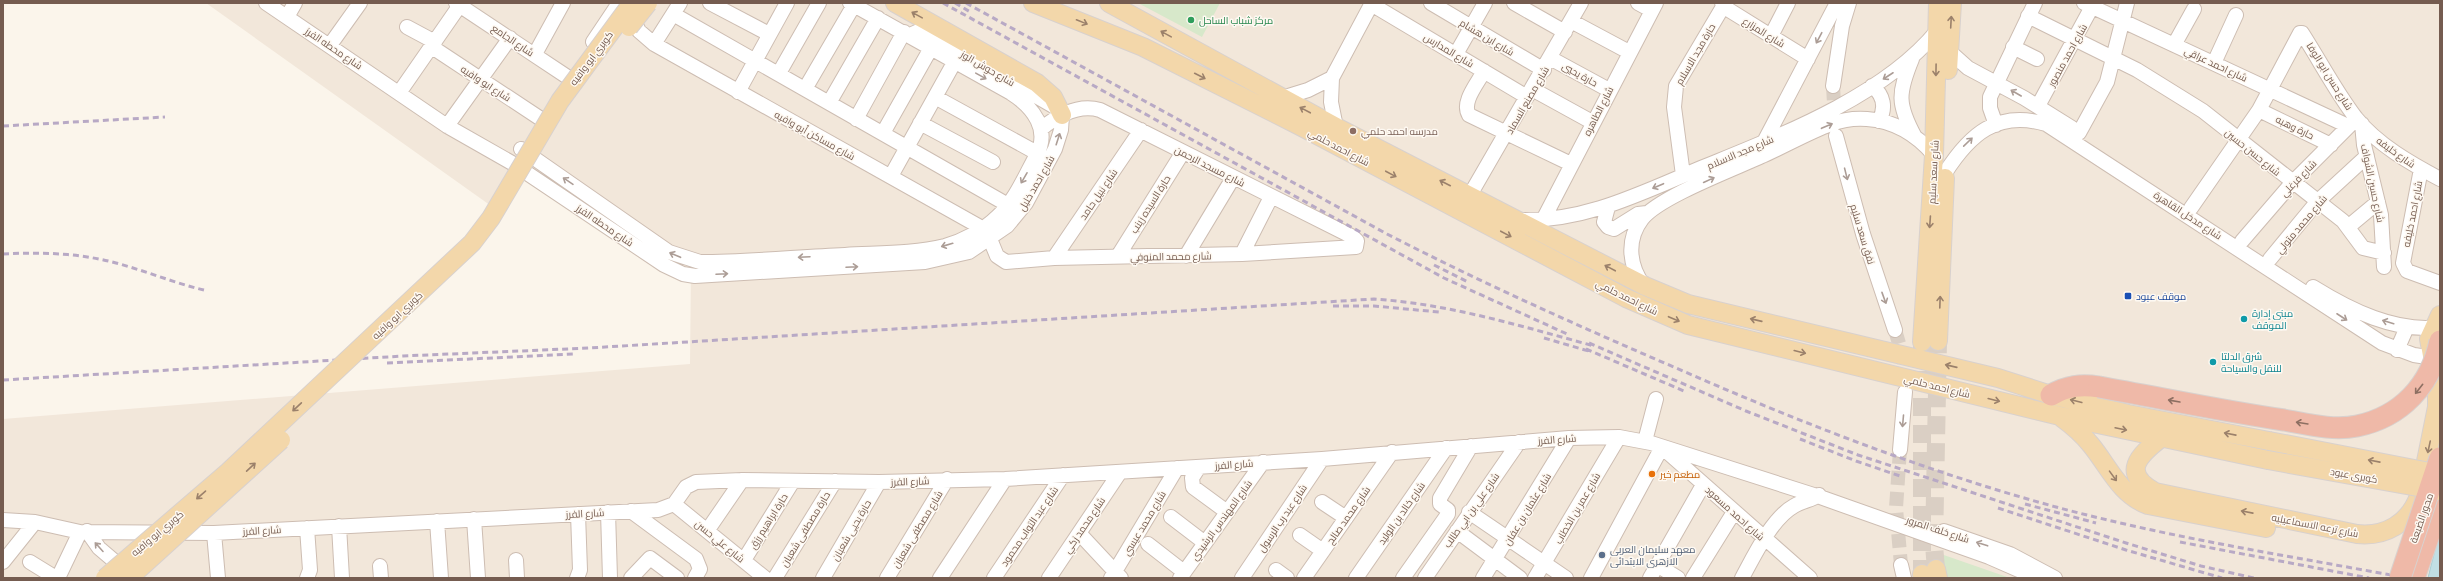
<svg xmlns="http://www.w3.org/2000/svg" width="2443" height="581" font-family="Commissioner,Cairo,sans-serif">
<style>
.residential{fill:#f2e7da}
.green{fill:#d7e8ca}
.water{fill:#c1dfe4;stroke:#a8cfd5}
.lines{fill:none;stroke-linecap:round;stroke-linejoin:round}
.minor-tunnel{stroke:#dacfc4;stroke-width:14;stroke-dasharray:14 7;stroke-linecap:butt}
.major-tunnel{stroke:#dacfc4;stroke-width:18;stroke-dasharray:18 9;stroke-linecap:butt}
.minor-casing{stroke:#cdbdb2;stroke-width:16}
.major-casing{stroke:#d8d1ce;stroke-width:20}
.highway-casing{stroke:#d8d1ce;stroke-width:23}
.minor{stroke:#fff;stroke-width:14}
.major{stroke:#f3d7aa;stroke-width:18}
.highway{stroke:#efb9a8;stroke-width:21}
.rail{stroke:#b8a9c5;stroke-width:3;stroke-dasharray:6 4;stroke-linecap:butt}
.major-bridge-casing{stroke:#d8d1ce;stroke-width:20;stroke-linecap:butt}
.highway-bridge-casing{stroke:#d8d1ce;stroke-width:23;stroke-linecap:butt}
.major-bridge{stroke:#f3d7aa;stroke-width:18}
.highway-bridge{stroke:#efb9a8;stroke-width:21}
.oneway{stroke:#9b816b}
.oneway2{stroke:#ac9d96}
.oneway3{stroke:#8d6f62}
.leisure-dot{fill:#2e9e5b;stroke:#fef9f2;stroke-width:1.5}
.education-dot{fill:#8d6e63;stroke:#fef9f2;stroke-width:1.5}
.transit-dot{fill:#1a4fb4;stroke:#fef9f2;stroke-width:1.5}
.culture-dot{fill:#0f9aa8;stroke:#fef9f2;stroke-width:1.5}
.food-dot{fill:#e8710a;stroke:#fef9f2;stroke-width:1.5}
.service-dot{fill:#5c6f8a;stroke:#fef9f2;stroke-width:1.5}
.labels{text-anchor:middle;dominant-baseline:central;stroke-width:3;stroke-linejoin:round;paint-order:stroke}
.leisure-label{font-size:10px;fill:#27864d;stroke:#fef9f2;text-anchor:start}
.street-label{font-size:10px;fill:#755c50;stroke:#fef9f2}
.education-label{font-size:10px;fill:#785e54;stroke:#fef9f2;text-anchor:start}
.transit-label{font-size:10px;fill:#164399;stroke:#fef9f2;text-anchor:start}
.culture-label{font-size:10px;fill:#0d838f;stroke:#fef9f2;text-anchor:start}
.food-label{font-size:10px;fill:#c56008;stroke:#fef9f2;text-anchor:start}
.service-label{font-size:10px;fill:#4e5e75;stroke:#fef9f2;text-anchor:start}
</style>
<rect width="100%" height="100%" fill="#fbf5eb"/>
<!-- residential -->
<path class="residential" d="M206,3H2440V578H3V419L690,364L691,270L663,258L531,161L501,213Z"/>
<!-- green -->
<path class="green" d="M1138,3H1220L1202,37Z
M1938,553L2010,578H1945Z"/>
<!-- water -->
<path class="water" d="M2440,530V578H2428Z"/>
<g class="lines">
<!-- minor-tunnel -->
<path class="minor-tunnel" d="M1833,86L1835,120
M1895,330L1904,360L1906,387
M1900,450L1896,508L1901,565"/>
<!-- major-tunnel -->
<path class="major-tunnel" d="M1922,344V574
M1936,569L1934,545L1938,341"/>
<defs>
<path id="minor" d="M266,3L447,126L512,163L664,265L683,274L695,276L925,262L969,252L1007,226L1026,203L1055,149L1061,130L1062,115
M456,3L569,78
M710,3L769,34
M1431,3L1544,70
M1514,3L1565,32
M1638,3L1651,10
M1722,3L1729,10L1808,59
M2084,3L2348,126
M1371,4L1527,97
M630,14L639,31L654,44L982,228L990,239L997,256L1006,262L1054,258L1242,254L1356,247L1357,241L1353,237L1100,110C1079,104 1058,115 1041,129
M673,14L1008,205
M2028,16L2137,70L2203,111L2343,221L2363,248L2384,253
M287,17L295,3
M1571,21L1629,52
M407,27L435,42
M910,35L919,31L928,34L1055,107
M1771,36L1788,3
M593,42L619,3
M654,44L680,3
M330,45L360,3
M2174,45L2194,9
M432,47L541,119
M2013,47L2037,59
M1949,51L1968,68L2024,98L2072,128
M535,54L563,3
M1456,54L1485,3
M1550,58L1609,90
M1912,59C1898,93 1897,104 1915,137
M2214,63L2236,15
M1484,71C1478,83 1461,102 1469,115L1571,164
M779,73L819,3
M1833,86L1842,26L1849,3
M1872,86C1884,95 1886,108 1879,121
M805,89L854,5
M1532,89L1592,122
M738,92L787,3
M399,93L460,5
M935,97L1037,153
M1282,98L1308,90L1332,78
M829,103L878,18
M2038,106L2094,3
M2259,110L2331,145
M856,119L904,32
M920,123L993,162
M2362,124L2364,145L2381,215L2384,267
M1996,125L1990,108V97L2035,3
M447,126L510,38
M1336,127L1331,102L1332,78L1372,3
M883,133L931,48
M2079,133L2107,82L2127,3
M1836,136L1863,234L1895,330
M1764,142L1837,3
M521,149L669,252L700,262C748,262 797,257 845,255C878,253 913,254 945,246C963,241 984,230 997,217C1015,201 1025,176 1036,156C1051,130 1033,107 1011,93L850,3
M2421,169L2403,263L2407,271L2440,283
M1945,173C1970,134 1997,110 2046,124L2382,343L2414,355L2440,359
M1683,175L1674,107L1676,86L1724,5
M891,176L955,61
M1470,195L1581,3
M1608,207L1604,222L1608,227L1614,229L1638,214L1647,213
M2191,208L2259,110L2300,33H2302C2320,61 2336,92 2356,118C2378,145 2410,163 2440,179
M1519,220C1585,222 1641,193 1701,168C1779,136 1883,97 1937,31
M1543,220L1656,3
M2348,227L2378,202
M2242,241L2292,183L2355,120
M1242,254L1271,197
M1118,256L1183,152
M1186,256L1233,178
M1054,258L1141,130
M2270,259L2317,202L2367,156
M1644,286C1629,266 1626,240 1642,219C1659,197 1734,169 1762,156C1785,146 1807,133 1831,124C1842,120 1855,118 1867,119C1894,121 1917,135 1934,155
M2313,287C2350,310 2396,333 2440,327
M2397,350L2407,327
M1645,441L1656,399
M1665,450L1810,578
M1900,450L1905,392
M1199,467L1192,478L1193,487L1227,512
M1322,502L1346,518
M674,504L765,578
M631,511L696,559L700,569L695,578
M608,512L610,578
M1469,512L1566,578
M1171,517L1205,543
M474,519L478,578
M3,520L35,522L80,532L214,533L658,510L674,504L686,487L696,482L742,480L879,482L1005,479L1322,459L1569,438L1619,437L1651,443L1820,497L1989,557L2037,578
M437,521L441,578
M339,526L342,578
M87,531L99,548L126,571
M707,531L742,480
M1457,531L1520,578
M1944,531L2010,554L2055,578
M214,533L218,578
M1079,533L1121,578
M1300,535L1323,551
M1148,544L1184,572
M516,560L517,578
M744,560L793,481
M3,562L35,522
M30,562L56,578
M1657,565L1678,578
M1901,565L1904,578
M380,566L381,578
M1276,570L1287,578
M58,578L80,532
M307,578L310,570L307,528
M577,578L580,570L578,514
M631,578L650,558L677,578
M775,578L835,481
M823,578L879,482
M887,578L947,479
M940,578L1005,479
M994,578L1063,475
M1049,578L1120,472
M1111,578L1177,468
M1180,578L1263,462
M1242,578L1322,459
M1304,578L1392,452
M1356,578L1446,448
M1403,578L1448,514V510L1440,504V498L1471,446
M1425,578L1519,442
M1483,578L1569,438
M1535,578L1619,437
M1591,578L1662,447
M1650,578L1703,485
M1693,578L1734,512
M1742,578C1754,556 1772,518 1794,506C1802,501 1812,500 1819,495"/>
<path id="major" d="M895,3L1037,83L1053,97L1062,115
M1033,3L1143,47L1300,126L1626,298L1688,325L2060,416L2268,460
M1109,3L1336,127L1645,286L1688,304L1998,378L2051,395L2128,414L2269,441
M1948,70L1952,3
M1938,341L1945,178
M1922,342L1934,155L1938,3
M2062,418C2073,426 2083,435 2091,445C2109,467 2120,495 2148,505L2266,528
M2161,438C2139,455 2120,473 2155,492L2357,534C2386,537 2409,523 2419,496L2437,407V383L2429,339L2440,315
M1936,569L1938,578
M1922,574L1923,578"/>
<path id="highway" d="M2051,395C2067,386 2081,384 2099,387
M2414,578L2440,503"/>
</defs>
<!-- minor casing -->
<use href="#minor" class="minor-casing"/>
<!-- major casing -->
<use href="#major" class="major-casing"/>
<!-- highway casing -->
<use href="#highway" class="highway-casing"/>
<!-- minor -->
<use href="#minor" class="minor"/>
<!-- major -->
<use href="#major" class="major"/>
<!-- highway -->
<use href="#highway" class="highway"/>
<!-- rail -->
<path class="rail" d="M943,3L1444,278L1567,334
M955,3L972,13
M966,3L1387,234C1484,284 1583,328 1683,371C1804,424 1928,472 2056,507C2171,538 2290,556 2407,578
M3,126L165,117
M3,254C41,252 79,253 116,263C146,271 174,283 204,290
M1434,265L1468,282
M1333,306H1374L1439,312
M1544,338L1592,352
M1589,343L1746,411L1858,455L2126,543L2201,566L2254,578
M1586,349L1684,391
M387,363L573,354
M3,380L403,356L590,348L1374,299C1449,304 1521,326 1594,346
M1800,439L1856,461L1900,476
M2025,504L2096,523
M1998,508L2126,550L2222,578
M2180,542L2369,578"/>
<defs>
<path id="major-bridge" d="M629,27L648,3
M2269,441L2440,474
M2268,460L2440,491
M105,578L228,472L472,243L491,218L560,101L632,3
M129,578L281,440"/>
<path id="highway-bridge" d="M2099,387C2161,398 2222,411 2284,420C2307,424 2333,431 2357,426C2401,417 2431,385 2440,341
M2400,578L2440,458"/>
</defs>
<!-- major-bridge casing -->
<use href="#major-bridge" class="major-bridge-casing"/>
<!-- highway-bridge casing -->
<use href="#highway-bridge" class="highway-bridge-casing"/>
<!-- major-bridge -->
<use href="#major-bridge" class="major-bridge"/>
<!-- highway-bridge -->
<use href="#highway-bridge" class="highway-bridge"/>
</g>
<!-- one-way arrows -->
<defs><path id="oneway-shaft" d="M-6 0H5M1.5-3L5.5 0L1.5 3" fill="none" stroke-width="1.6" stroke-linecap="round" stroke-linejoin="round"/></defs>
<g class="oneway">
<use href="#oneway-shaft" transform="translate(917 15) rotate(-151)"/>
<use href="#oneway-shaft" transform="translate(1082 22) rotate(22)"/>
<use href="#oneway-shaft" transform="translate(1951 22) rotate(-87)"/>
<use href="#oneway-shaft" transform="translate(1166 34) rotate(-151)"/>
<use href="#oneway-shaft" transform="translate(1936 70) rotate(91)"/>
<use href="#oneway-shaft" transform="translate(1200 76) rotate(27)"/>
<use href="#oneway-shaft" transform="translate(1305 110) rotate(-152)"/>
<use href="#oneway-shaft" transform="translate(1391 174) rotate(28)"/>
<use href="#oneway-shaft" transform="translate(1445 183) rotate(-153)"/>
<use href="#oneway-shaft" transform="translate(1930 222) rotate(94)"/>
<use href="#oneway-shaft" transform="translate(1506 234) rotate(28)"/>
<use href="#oneway-shaft" transform="translate(1610 268) rotate(-152)"/>
<use href="#oneway-shaft" transform="translate(1940 302) rotate(-88)"/>
<use href="#oneway-shaft" transform="translate(1674 319) rotate(23)"/>
<use href="#oneway-shaft" transform="translate(1756 320) rotate(-167)"/>
<use href="#oneway-shaft" transform="translate(1800 352) rotate(14)"/>
<use href="#oneway-shaft" transform="translate(1951 366) rotate(-167)"/>
<use href="#oneway-shaft" transform="translate(1994 400) rotate(14)"/>
<use href="#oneway-shaft" transform="translate(2076 401) rotate(-166)"/>
<use href="#oneway-shaft" transform="translate(297 407) rotate(137)"/>
<use href="#oneway-shaft" transform="translate(2121 429) rotate(12)"/>
<use href="#oneway-shaft" transform="translate(2230 434) rotate(-169)"/>
<use href="#oneway-shaft" transform="translate(2429 447) rotate(102)"/>
<use href="#oneway-shaft" transform="translate(2374 461) rotate(-169)"/>
<use href="#oneway-shaft" transform="translate(251 467) rotate(-43)"/>
<use href="#oneway-shaft" transform="translate(2113 476) rotate(54)"/>
<use href="#oneway-shaft" transform="translate(201 495) rotate(139)"/>
<use href="#oneway-shaft" transform="translate(2247 512) rotate(-169)"/>
</g>
<g class="oneway2">
<use href="#oneway-shaft" transform="translate(1819 38) rotate(118)"/>
<use href="#oneway-shaft" transform="translate(981 76) rotate(29)"/>
<use href="#oneway-shaft" transform="translate(1888 76) rotate(147)"/>
<use href="#oneway-shaft" transform="translate(2016 93) rotate(-150)"/>
<use href="#oneway-shaft" transform="translate(1827 126) rotate(-23)"/>
<use href="#oneway-shaft" transform="translate(1058 139) rotate(-72)"/>
<use href="#oneway-shaft" transform="translate(1968 142) rotate(-44)"/>
<use href="#oneway-shaft" transform="translate(1846 174) rotate(76)"/>
<use href="#oneway-shaft" transform="translate(1024 178) rotate(120)"/>
<use href="#oneway-shaft" transform="translate(1709 180) rotate(-25)"/>
<use href="#oneway-shaft" transform="translate(568 181) rotate(-146)"/>
<use href="#oneway-shaft" transform="translate(1658 186) rotate(157)"/>
<use href="#oneway-shaft" transform="translate(947 245) rotate(164)"/>
<use href="#oneway-shaft" transform="translate(675 255) rotate(-157)"/>
<use href="#oneway-shaft" transform="translate(804 257) rotate(177)"/>
<use href="#oneway-shaft" transform="translate(852 267) rotate(-3)"/>
<use href="#oneway-shaft" transform="translate(722 274) rotate(-3)"/>
<use href="#oneway-shaft" transform="translate(1884 298) rotate(70)"/>
<use href="#oneway-shaft" transform="translate(2342 317) rotate(33)"/>
<use href="#oneway-shaft" transform="translate(2388 322) rotate(-163)"/>
<use href="#oneway-shaft" transform="translate(1903 421) rotate(95)"/>
<use href="#oneway-shaft" transform="translate(1982 544) rotate(-162)"/>
<use href="#oneway-shaft" transform="translate(99 547) rotate(-132)"/>
</g>
<g class="oneway3">
<use href="#oneway-shaft" transform="translate(2419 389) rotate(128)"/>
<use href="#oneway-shaft" transform="translate(2174 401) rotate(-170)"/>
<use href="#oneway-shaft" transform="translate(2302 423) rotate(-171)"/>
</g>
<!-- markers -->
<circle class="leisure-dot" cx="1191" cy="20" r="4"/>
<circle class="education-dot" cx="1353" cy="131" r="4"/>
<rect class="transit-dot" x="2124" y="292" width="8" height="8" rx="2"/>
<g class="culture-dot">
<circle cx="2244" cy="319" r="4"/>
<circle cx="2213" cy="362" r="4"/>
</g>
<circle class="food-dot" cx="1652" cy="474" r="4"/>
<circle class="service-dot" cx="1602" cy="555" r="4"/>
<g class="labels">
<!-- leisure labels -->
<g class="leisure-label">
<text x="1199" y="20">مركز شباب الساحل</text>
</g>
<!-- street labels -->
<g class="street-label">
<text transform="translate(1764 32) rotate(32)">شارع المزارع</text>
<text transform="translate(1487 37) rotate(31)">شارع ابن هشام</text>
<text transform="translate(513 40) rotate(34)">شارع الجامع</text>
<text transform="translate(334 48) rotate(34)">شارع محطه الفرز</text>
<text transform="translate(1449 50) rotate(31)">شارع المدارس</text>
<text transform="translate(1695 54) rotate(-60)">حارة مجد الاسلام</text>
<text transform="translate(2067 55) rotate(-61)">شارع احمد منصور</text>
<text transform="translate(591 58) rotate(-53)">كوبري ابو وافيه</text>
<text transform="translate(2216 64) rotate(25)">شارع احمد عراقي</text>
<text transform="translate(988 68) rotate(30)">شارع حوش الوز</text>
<text transform="translate(1580 74) rotate(29)">حارة يحيي</text>
<text transform="translate(2330 76) rotate(58)">شارع حسن ابو الوفا</text>
<text transform="translate(486 83) rotate(33)">شارع ابو وافيه</text>
<text transform="translate(1527 100) rotate(-60)">شارع مصنع السماد</text>
<text transform="translate(1598 111) rotate(-63)">شارع الطاهره</text>
<text transform="translate(2295 127) rotate(26)">حارة وهبه</text>
<text transform="translate(815 135) rotate(29)">شارع مساكن أبو وافيه</text>
<text transform="translate(1339 147) rotate(28)">شارع احمد حلمي</text>
<text transform="translate(1740 152) rotate(-23)">شارع مجد الاسلام</text>
<text transform="translate(2253 152) rotate(39)">شارع حسن حسين</text>
<text transform="translate(2396 152) rotate(36)">شارع خليفه</text>
<text transform="translate(1210 166) rotate(27)">شارع مسجد الرحمن</text>
<text transform="translate(1933 172) rotate(-87)">شارع سعد سليم</text>
<text transform="translate(2298 178) rotate(-46)">شارع فرغلي</text>
<text transform="translate(1036 183) rotate(-60)">شارع احمد خليل</text>
<text transform="translate(2373 183) rotate(78)">شارع حسين الشواف</text>
<text transform="translate(1098 194) rotate(-56)">شارع نبيل حامد</text>
<text transform="translate(1150 204) rotate(-58)">حارة السيده زينب</text>
<text transform="translate(2412 214) rotate(-79)">شارع احمد خليفه</text>
<text transform="translate(2188 215) rotate(33)">شارع مدخل القاهرة</text>
<text transform="translate(2301 224) rotate(-50)">شارع محمد متولي</text>
<text transform="translate(605 225) rotate(34)">شارع محطه الفرز</text>
<text transform="translate(1863 234) rotate(73)">نفق سعد سليم</text>
<text transform="translate(1171 256) rotate(-1)">شارع محمد المنوفي</text>
<text transform="translate(1627 297) rotate(26)">شارع احمد حلمي</text>
<text transform="translate(397 315) rotate(-43)">كوبري ابو وافيه</text>
<text transform="translate(1937 386) rotate(14)">شارع احمد حلمي</text>
<text transform="translate(1557 439) rotate(-4)">شارع الفرز</text>
<text transform="translate(1234 464) rotate(-4)">شارع الفرز</text>
<text transform="translate(2354 475) rotate(10)">كوبرى عبود</text>
<text transform="translate(910 481) rotate(-2)">شارع الفرز</text>
<text transform="translate(1577 508) rotate(-60)">شارع عمر بن الخطاب</text>
<text transform="translate(1527 509) rotate(-59)">شارع عثمان بن عفان</text>
<text transform="translate(1471 510) rotate(-55)">شارع علي بن ابي طالب</text>
<text transform="translate(585 513) rotate(-3)">شارع الفرز</text>
<text transform="translate(1401 513) rotate(-55)">شارع خالد بن الوليد</text>
<text transform="translate(1735 513) rotate(42)">شارع احمد مسعود</text>
<text transform="translate(1348 515) rotate(-55)">شارع محمد صالح</text>
<text transform="translate(1282 518) rotate(-56)">شارع عبد رب الرسول</text>
<text transform="translate(2421 518) rotate(-71)">محور الضبعة</text>
<text transform="translate(1221 520) rotate(-54)">شارع المهندس الرشيدي</text>
<text transform="translate(768 521) rotate(-58)">حارة ابراهيم رزق</text>
<text transform="translate(1144 523) rotate(-59)">شارع محمد عيسي</text>
<text transform="translate(1084 525) rotate(-56)">شارع محمد زكي</text>
<text transform="translate(2315 525) rotate(11)">شارع ترعه الاسماعيليه</text>
<text transform="translate(1029 526) rotate(-56)">شارع عبد التواب محمود</text>
<text transform="translate(805 529) rotate(-59)">حارة مصطفى شعبان</text>
<text transform="translate(917 529) rotate(-59)">شارع مصطفى شعبان</text>
<text transform="translate(1938 529) rotate(18)">شارع خلف المرور</text>
<text transform="translate(262 530) rotate(-3)">شارع الفرز</text>
<text transform="translate(851 530) rotate(-60)">حارة يحيى شعبان</text>
<text transform="translate(157 533) rotate(-40)">كوبري ابو وافيه</text>
<text transform="translate(720 541) rotate(39)">شارع علي حسن</text>
</g>
<!-- education labels -->
<g class="education-label">
<text x="1361" y="131">مدرسه احمد حلمي</text>
</g>
<!-- transit labels -->
<g class="transit-label">
<text x="2136" y="296">موقف عبود</text>
</g>
<!-- culture labels -->
<g class="culture-label">
<text x="2252" y="313">مبنى إدارة<tspan x="2252" dy="12">الموقف</tspan></text>
<text x="2221" y="356">شرق الدلتا<tspan x="2221" dy="12">للنقل والسياحة</tspan></text>
</g>
<!-- food labels -->
<g class="food-label">
<text x="1660" y="474">مطعم خير</text>
</g>
<!-- service labels -->
<g class="service-label">
<text x="1610" y="549">معهد سليمان العربى<tspan x="1610" dy="12">الازهرى الابتدائى</tspan></text>
</g>
</g>
<!-- border -->
<rect width="2443" height="581" fill="none" stroke="#755c50" stroke-width="8"/>
</svg>
